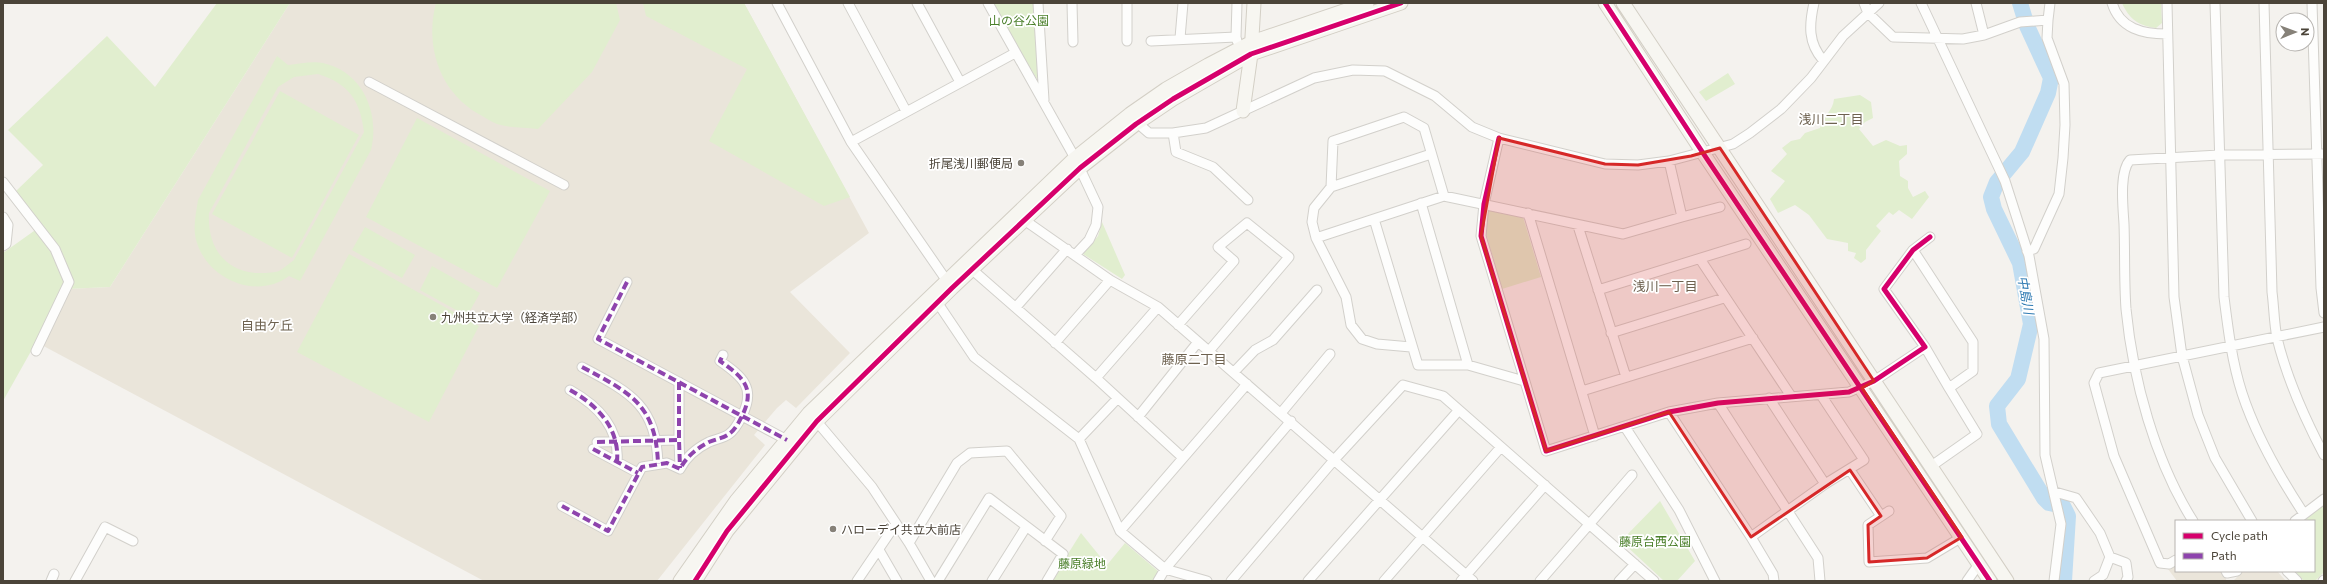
<svg xmlns="http://www.w3.org/2000/svg" width="2327" height="584" font-family="Commissioner,'Noto Sans JP',sans-serif">
<style>
.education{fill:#eae5da}
.green{fill:#e1eecf;fill-rule:evenodd}
.lines{fill:none;stroke-linecap:round;stroke-linejoin:round}
.river{stroke:#c0ddf1;stroke-width:16}
.street-casing{stroke:#d2d0cb;stroke-width:11}
.secondary-casing{stroke:#d3cfc5;stroke-width:15}
.street{stroke:#fdfdfc;stroke-width:9}
.secondary{stroke:#f7f6f1;stroke-width:13}
.quiet{stroke:#8e44ad;stroke-width:4;stroke-dasharray:8 4;stroke-linecap:butt}
.cycleway-casing{stroke:#fff;stroke-width:8}
.cycleway{stroke:#d6006c;stroke-width:5}
.marked{fill:#d62828;fill-opacity:0.2;stroke:#d62828;stroke-width:3;stroke-linejoin:round}
.poi-dot{fill:#868178;stroke:#fff;stroke-width:1.5}
.labels{text-anchor:middle;dominant-baseline:central;stroke-width:3.5;stroke-linejoin:round;paint-order:stroke}
.park-label{font-size:12px;fill:#4a7f2a;stroke:#fff}
.poi-label{font-size:12px;fill:#4b4439;stroke:#fff;text-anchor:start}
.neighbourhood-label{font-size:13px;fill:#6e6250;stroke:#fff}
.water-label{font-size:13px;font-style:italic;fill:#2e7ab2;stroke:#fff}
</style>
<rect width="100%" height="100%" fill="#f4f2ee"/>
<!-- education -->
<path class="education" d="M290,3H744L869,233L790,292L850,353L796,408L786,400L777,408L754,435L765,445L657,581H484L36,342L66,289L110,287Z
M2176,564V571H2221L2227,581H2177L2168,569Z
M2243,571H2277L2286,581H2233Z"/>
<!-- green -->
<path class="green" d="M217,3H290L110,287L66,289L3,401V253L41,226L16,191L43,165L8,130L107,36L155,87Z
M436,3H616L620,20L592,72L538,129C526,127 512,128 501,125C495,124 489,120 484,117C441,96 424,48 436,3Z
M643,3H744L850,197L824,206L709,141L747,69L646,16Z
M991,3H1034L1039,77L1037,79Z
M2122,3H2161L2162,23L2156,28C2139,26 2129,19 2122,3Z
M277,56L288,65C299,64 312,61 323,63C363,72 380,113 371,150L300,281L289,276C257,300 209,280 197,243C192,229 196,214 198,200ZM318,74C349,84 360,100 364,132L294,260C290,263 284,268 279,271C273,273 264,273 257,273C223,271 207,245 209,213L278,87L294,77Z
M1728,73L1735,84L1706,101L1699,92Z
M280,91L359,135L292,258L212,214Z
M1860,95L1871,102L1873,118L1865,122L1859,129L1873,146L1886,140L1900,146L1907,145V154L1899,161L1900,176L1908,181V188L1913,197L1925,191L1929,197L1912,219L1899,210L1893,215L1889,212L1876,226L1881,231L1866,250V259L1861,263L1854,258L1856,253L1848,251V243L1827,239L1809,215L1795,205L1778,213L1770,199L1785,181L1771,171L1787,154L1782,148L1791,141L1800,139L1805,133L1820,128C1823,116 1833,111 1834,99Z
M417,118L550,191L497,288L366,217Z
M1488,209L1523,217L1541,277L1502,289L1486,233Z
M1102,222L1125,275L1122,279L1083,254L1098,236Z
M365,227L415,255L402,278L352,250Z
M349,254L479,326L429,422L297,352Z
M432,266L480,293L467,316L420,290Z
M1660,501L1695,561L1677,581H1664L1621,541Z
M2324,505V572L2315,581H2304L2295,571H2314V521H2303Z
M1081,533L1107,565L1125,543L1159,572L1153,581H1051Z"/>
<g class="lines">
<!-- river -->
<path class="river" d="M2020,3L2027,26L2051,78L2048,93L2022,152L1997,182L1991,197L1994,209L2020,263L2031,324L2018,379L1997,406L1999,424L2044,498L2049,503L2063,506L2068,516L2064,581"/>
<defs>
<path id="street" d="M777,3L851,142L949,284
M848,3L906,111
M917,3L960,82
M988,3L1075,158L1098,207L1096,225L1089,240L1075,255
M1038,3L1044,100
M1072,3L1073,42
M1127,3V41
M1237,3L1236,37L1237,41
M1814,3C1809,25 1808,43 1823,60
M1864,3L1868,13L1893,37L1963,39L1984,35
M1921,3L2005,181L2029,256L2044,339L2045,455L2061,524L2054,581
M1976,3L1984,35L2020,22L2048,20L2050,3
M2112,3C2120,29 2143,34 2167,34
M2167,3L2174,297L2182,356L2198,415L2215,458L2252,521
M2215,3L2224,297C2228,329 2232,362 2242,393C2256,436 2279,476 2304,514
M2264,3L2272,292C2274,307 2274,323 2277,338C2287,379 2304,417 2324,455
M2312,3L2321,288L2324,313
M1180,38L1183,3
M1151,41L1236,37
M369,82L564,185
M1134,120L1149,133H1173L1206,128L1314,78L1353,70L1385,71L1435,96L1472,127L1499,138L1605,164L1638,165L1669,161L1733,144L1750,133L1781,109L1811,78L1843,36L1879,3
M1173,133L1176,152L1213,167L1248,200
M1499,138L1484,204L1481,236L1546,451L1669,412L1718,403L1849,392L1874,381L1925,347L1884,289L1913,250L1930,237
M851,142L1015,53
M3,182L55,249L69,282L36,351
M1331,187L1431,154
M1421,203L1468,365
M1528,213L1595,436
M3,217L8,225L6,244L3,246
M1020,217L1110,280L1158,307L1473,581
M1682,217L1720,207
M1374,219L1418,365H1468L1524,381
M1578,226L1626,377
M1316,238L1444,196L1623,234L1682,217L1669,161
M1913,250L1973,342V371L1949,388L1925,347
M2027,251L2034,249L2059,194L2063,158L2065,125L2064,84L2047,38L2048,20
M1700,259L1791,396
M968,266L1096,378L1182,457
M627,282L598,339L787,440
M1598,290L1746,244
M935,299L974,357L1079,439L1120,531L1165,569L1207,581
M1016,307L1067,249
M1178,325L1234,261L1218,247L1247,223L1289,257L1209,351
M1611,333L1724,298
M1055,343L1110,280
M1411,347L1377,344L1362,339L1351,325L1346,297L1316,238L1312,222L1314,208L1331,187L1333,141L1404,117L1424,128L1444,196
M582,367C631,393 656,405 658,464
M1234,372L1255,350L1273,340L1317,290
M1096,378L1158,307
M679,382V440
M570,390C597,405 620,428 617,462
M1582,391L1753,338
M1769,398L1825,484
M1718,403L1818,558L1820,581
M1669,412L1751,537L1773,574L1774,581
M1281,413L1330,354
M813,417L872,487L909,543
M1138,417L1198,342
M1625,427L1679,510L1715,581
M1079,439L1117,399
M597,442L679,440L680,468
M593,449L638,473
M1930,467L1977,434L1949,388
M1850,470L1881,516
M2055,492L2076,498L2100,533L2110,557
M562,506L608,531L642,467L667,463L680,469C686,457 697,448 709,442C716,439 724,438 729,434C735,430 739,422 742,416C756,388 743,377 720,361L723,355
M1889,511L1868,525L1869,562L1927,558L1962,537
M2193,521C2155,461 2133,380 2126,309C2124,281 2125,252 2124,224C2123,207 2119,172 2130,160L2219,155L2324,154
M2295,521L2324,499
M1120,531L1247,384
M1751,537L1825,484L1864,460L1821,395
M879,550L897,581
M2176,560L2169,564L2160,563L2114,456L2094,383L2099,373L2324,327
M2226,571L2227,573L2237,571
M2287,571L2297,581
M51,581L54,574
M75,581L105,527L133,541
M857,581L895,525
M931,581L909,543L957,463L970,453L1007,451L1061,516L1045,541
M938,581L989,498L1063,554L1047,581
M992,581L1026,527
M1158,581L1165,569L1291,421
M1231,581L1334,460L1403,385L1443,396L1654,581
M1308,581L1459,410
M1384,581L1501,447
M1461,581L1545,485
M1540,581L1632,475
M1619,581L1635,564
M1967,581L1979,564
M2094,581L2103,575L2110,557L2126,563L2128,577L2126,581
M2323,581L2324,580"/>
<path id="secondary" d="M1605,3L1703,153L1990,581
M1623,3L2007,581
M1243,111L1251,54L1254,3
M680,581L736,501L809,413L1075,158L1130,114L1166,89L1208,65L1252,42L1367,3
M695,581L727,531L817,421L952,288L1080,168L1136,124L1173,99L1251,54L1401,3"/>
</defs>
<!-- street casing -->
<use href="#street" class="street-casing"/>
<!-- secondary casing -->
<use href="#secondary" class="secondary-casing"/>
<!-- street -->
<use href="#street" class="street"/>
<!-- secondary -->
<use href="#secondary" class="secondary"/>
<!-- quiet -->
<path class="quiet" d="M627,282L598,339L787,440
M582,367C631,393 656,405 658,464
M679,382V440
M570,390C597,405 620,428 617,462
M597,442L679,440L680,468
M593,449L638,473
M562,506L608,531L642,467L667,463L680,469C686,457 697,448 709,442C716,439 724,438 729,434C735,430 739,422 742,416C756,388 743,377 720,361L723,355"/>
<defs>
<path id="cycleway" d="M1605,3L1703,153L1990,581
M1499,138L1484,204L1481,236L1546,451L1669,412L1718,403L1849,392L1874,381L1925,347L1884,289L1913,250L1930,237
M695,581L727,531L817,421L952,288L1080,168L1136,124L1173,99L1251,54L1401,3"/>
</defs>
<!-- cycleway casing -->
<use href="#cycleway" class="cycleway-casing"/>
<!-- cycleway -->
<use href="#cycleway" class="cycleway"/>
</g>
<!-- marked area -->
<path class="marked" d="M1499,138L1605,164L1638,165L1691,156L1720,148L1874,381L1862,388L1962,537L1927,558L1869,562L1868,525L1881,516L1850,470L1751,537L1669,412L1546,451L1481,236Z"/>
<!-- markers -->
<g class="poi-dot">
<circle cx="1021" cy="163" r="4"/>
<circle cx="433" cy="317" r="4"/>
<circle cx="833" cy="529" r="4"/>
</g>
<g class="labels">
<!-- park labels -->
<g class="park-label">
<text x="1019" y="20">山の谷公園</text>
<text x="1655" y="541">藤原台西公園</text>
<text x="1082" y="563">藤原緑地</text>
</g>
<!-- poi labels -->
<g class="poi-label">
<text x="1013" y="163" text-anchor="end">折尾浅川郵便局</text>
<text x="441" y="317">九州共立大学（経済学部）</text>
<text x="841" y="529">ハローデイ共立大前店</text>
</g>
<!-- neighbourhood labels -->
<g class="neighbourhood-label">
<text x="1831" y="119">浅川二丁目</text>
<text x="1665" y="286">浅川一丁目</text>
<text x="267" y="325">自由ケ丘</text>
<text x="1194" y="359">藤原二丁目</text>
</g>
<!-- water labels -->
<g class="water-label">
<text transform="translate(2026 295) rotate(80)">中島川</text>
</g>
</g>
<!-- border -->
<rect width="2327" height="584" fill="none" stroke="#4b4439" stroke-width="8"/>
<!-- legend -->
<rect x="2175" y="520" width="140" height="52" fill="#ffffff" stroke="#b7b4b0"/>
<rect x="2183" y="533" width="20" height="6" fill="#d6006c" stroke="#b7b4b0"/>
<text x="2211" y="540" font-size="12" fill="#4b4439">Cycle path</text>
<rect x="2183" y="553" width="20" height="6" fill="#8e44ad" stroke="#b7b4b0"/>
<text x="2211" y="560" font-size="12" fill="#4b4439">Path</text>
<!-- north arrow -->
<g transform="translate(2295 32) rotate(89)"><circle r="19" fill="#ffffff" stroke="#b7b4b0"/>
<path d="M0-3L7 15L0 10L-7 15Z" fill="#868178"/>
<text y="-6" font-size="11" font-weight="bold" text-anchor="middle" fill="#4b4439">N</text>
</g>
</svg>
